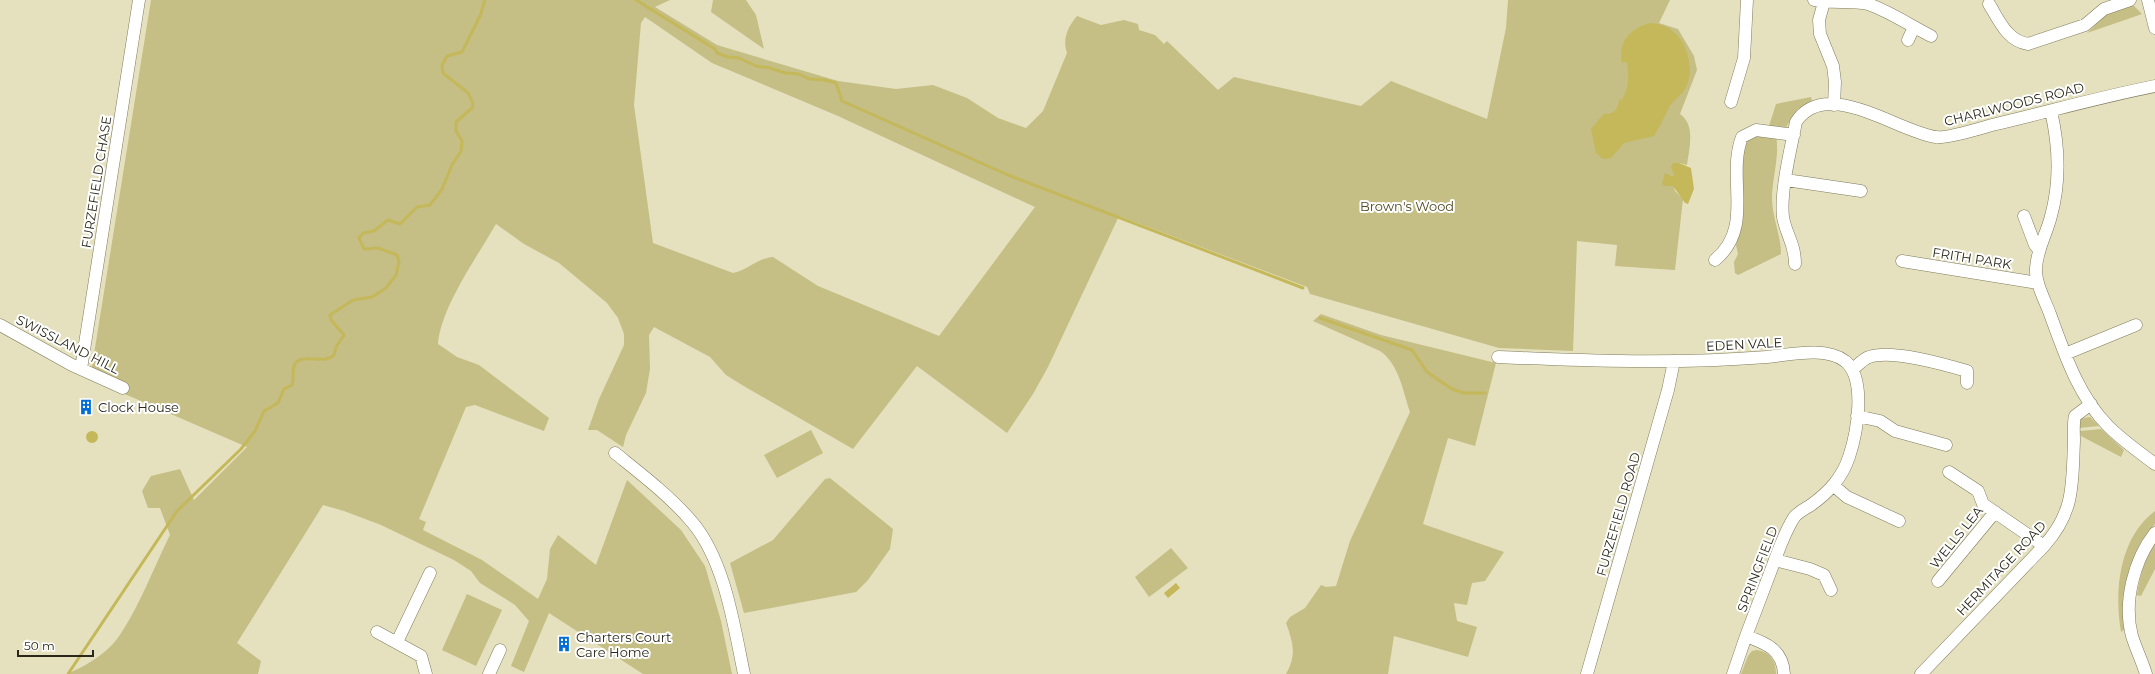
<svg xmlns="http://www.w3.org/2000/svg" width="2155" height="674" font-family="Montserrat,sans-serif">
<style>
.green{fill:#c5be85;fill-rule:evenodd}
.water{fill:#c5b85a}
.lines{fill:none;stroke-linecap:round;stroke-linejoin:round}
.stream{stroke:#c5b85a;stroke-width:3}
.street-casing{stroke:#7f7b5c;stroke-width:13}
.street{stroke:#fff;stroke-width:12}
.labels{text-anchor:middle;dominant-baseline:central;stroke-width:4;stroke-linejoin:round;paint-order:stroke}
.street-label{font-size:13px;fill:#2a281b;stroke:#fff}
.park-label{font-size:13px;fill:#4f4a22;stroke:#fff}
.poi-label{font-size:13px;fill:#2a281b;stroke:#fff;text-anchor:start}
</style>
<rect width="100%" height="100%" fill="#e5e1be"/>
<!-- green -->
<path class="green" d="M151,0H670L655,7L717,45L838,81L896,89L933,85L967,98L998,118L1026,128L1043,111L1067,53C1062,38 1068,27 1077,16L1101,25L1124,20L1138,24L1139,30L1155,35L1164,44L1167,41L1218,90L1234,77L1361,106L1391,81L1487,119L1506,28L1508,0H1670L1659,23L1678,29L1694,56L1697,70L1680,114C1696,125 1689,149 1687,165L1679,163L1674,175L1671,176L1675,191L1683,199L1675,270L1615,266L1617,245L1577,241L1573,351L1499,348L1310,294L1307,287L1119,216L1048,367L1033,394L1007,433L917,366L853,449L742,385L726,375L710,357L654,327L649,335L650,369L646,393L626,435L623,447L597,430H588L599,399L624,345V334L618,318L607,303L559,263L524,244L496,224C477,257 441,307 438,344L457,357L479,365L549,418L544,431L475,405L466,407L419,519L426,522L423,530L482,560L538,599L547,579L550,549L558,535L596,565L627,480L681,530L705,566L721,621L732,674H643L549,613L524,672L511,666L529,621L515,605L480,583L471,571L454,560L381,525L344,511L323,505L237,643L261,661L258,674H67C85,666 105,655 117,639C138,610 154,567 170,535L160,508H148L142,491L151,476L180,469L194,500L247,447L90,379ZM645,17L712,63L838,116L1035,207L939,336L818,286L773,257C757,258 747,271 733,273L653,243L634,105L641,23Z
M713,0H746L756,15L764,49L711,12Z
M2123,5L2134,6L2142,14L2087,33L2106,15Z
M1811,97L1812,101L1798,109L1786,127L1769,126L1776,104Z
M1750,135L1776,136C1780,156 1772,178 1772,200C1773,219 1781,237 1781,254L1738,275L1735,273L1734,262L1738,254L1736,245L1740,233L1742,210L1740,153Z
M1321,314L1381,335L1496,363L1475,446L1448,438L1423,524L1504,552L1485,581L1472,583L1467,605L1454,603L1457,621L1477,627L1468,657L1394,636L1388,674H1286C1297,655 1293,642 1286,623L1290,617L1305,608L1321,585L1326,587L1336,586L1350,541L1410,412C1403,391 1399,364 1380,351L1313,321Z
M2090,417L2099,426L2079,428L2080,419Z
M2101,429L2124,450L2121,457L2081,436L2080,431Z
M811,430L823,453L777,478L764,455Z
M830,478L893,529L890,549L868,580L856,592L744,613L730,563L773,540L825,479Z
M2155,511V524L2143,539L2129,573L2124,630L2121,632C2114,591 2119,538 2155,511Z
M2155,542V569L2141,596L2137,595C2140,575 2145,559 2155,542Z
M1171,548L1188,568L1149,597L1135,577Z
M467,594L502,610L476,666L442,650Z
M1757,650C1770,652 1776,661 1776,674H1741L1748,656L1752,651Z"/>
<!-- water -->
<path class="water" d="M1650,23C1664,24 1673,29 1681,40C1690,54 1694,77 1683,92C1679,97 1673,101 1670,106C1665,116 1660,126 1654,136L1624,143L1611,158L1603,159L1596,153L1591,129L1604,114C1613,115 1619,109 1619,99L1622,100C1629,88 1629,76 1627,62L1622,63C1617,42 1631,28 1650,23Z
M1673,163H1679L1691,168L1694,189L1688,204L1685,203L1673,186H1665L1662,184L1665,173L1671,176L1674,175L1671,167Z
M86 437a6 6 0 1 1 12 0a6 6 0 1 1-12 0Z
M1176,583L1180,588L1168,598L1164,593Z"/>
<g class="lines">
<!-- stream -->
<path class="stream" d="M636,0L715,49L717,53L728,57L739,58L756,66L770,68L785,73L799,74L809,79L825,80L836,83L842,101L1008,175L1303,288
M1320,318L1412,350L1427,372L1452,389L1464,393H1485
M68,674L177,511L241,449L255,431L264,411L278,403L284,389L292,385C294,379 292,372 294,366C300,351 323,366 334,355L336,347L344,335L331,320L330,315L353,300L372,297L386,288L396,275L399,262L397,255L378,248L364,249L359,238L363,233L374,231L388,220L400,224L417,207L430,205L442,189L452,165L461,151L462,141L456,131V122L472,108L473,103L468,93L443,73L442,65L447,56L462,52L480,16L485,0"/>
<defs>
<path id="street" d="M1814,0C1832,4 1850,0 1868,4C1887,10 1913,27 1931,36
M2148,0L2155,28
M1824,2L1819,20L1820,34L1833,66L1835,82L1834,105
M1989,4C1999,20 2007,41 2028,44L2085,25L2104,9L2130,0
M1908,40L1914,27
M1731,102L1744,58L1747,0
M2051,111C2059,146 2061,180 2051,216C2047,233 2037,249 2036,268C2035,283 2045,300 2050,314C2064,352 2078,396 2108,426C2122,440 2139,452 2155,464
M1786,180L1861,191
M2024,216L2035,245L2039,250
M1715,260C1755,227 1726,178 1742,137L1756,130L1794,135
M1902,261L2038,283
M1795,264C1795,243 1786,235 1783,217C1780,191 1791,148 1796,122C1826,76 1898,132 1936,137C1946,139 1981,128 1992,125C2047,112 2100,97 2155,86
M0,325L72,365L123,388
M2065,354L2136,325
M1498,357C1587,361 1677,364 1767,357C1789,355 1825,346 1845,361C1867,379 1857,433 1849,457C1842,478 1829,492 1811,505C1805,509 1796,513 1793,519C1784,534 1779,549 1773,565C1764,589 1755,612 1746,636
M81,369L139,0
M1852,370C1857,366 1863,359 1869,357C1891,349 1943,364 1967,371V383
M1857,416L1880,421L1895,431L1946,445
M615,453C641,474 670,496 692,522C725,561 734,626 744,674
M1949,472L1978,491L1983,504L2044,546
M1834,486L1847,497L1899,521
M1775,560L1810,569L1824,575L1831,590
M1938,581L1995,512
M377,632L421,656L426,674
M397,642L430,573
M489,674L500,650
M1587,674L1668,390L1674,361
M1733,674L1746,636C1766,643 1783,650 1784,674
M1921,674L2044,546C2075,511 2072,485 2074,441C2074,432 2073,424 2075,416L2091,404
M2146,674C2142,661 2136,649 2132,636C2123,602 2134,560 2155,533"/>
</defs>
<!-- street casing -->
<use href="#street" class="street-casing"/>
<!-- street -->
<use href="#street" class="street"/>
</g>
<!-- icons -->
<defs>
<symbol id="building-bare" viewBox="-9 -9 18 18"><path d="M-4-6H4V6H1V3H-1V6H-4ZM-2.5-4.3h1.7v1.8h-1.7ZM.8-4.3h1.7v1.8H.8ZM-2.5-1h1.7V.8h-1.7ZM.8-1h1.7V.8H.8Z" fill="#006dd5" stroke="#fff" stroke-width="2.5" paint-order="stroke"/></symbol>
</defs>
<g fill-rule="evenodd">
<use href="#building-bare" x="75" y="396" width="22" height="22"/>
<use href="#building-bare" x="553" y="633" width="22" height="22"/>
</g>
<g class="labels">
<!-- street labels -->
<g class="street-label">
<text transform="translate(2014 104) rotate(-14)">CHARLWOODS ROAD</text>
<text transform="translate(96 182) rotate(-81)">FURZEFIELD CHASE</text>
<text transform="translate(1972 258) rotate(9)">FRITH PARK</text>
<text transform="translate(68 344) rotate(27)">SWISSLAND HILL</text>
<text transform="translate(1744 344) rotate(-3)">EDEN VALE</text>
<text transform="translate(1618 514) rotate(-74)">FURZEFIELD ROAD</text>
<text transform="translate(1956 537) rotate(-51)">WELLS LEA</text>
<text transform="translate(2001 568) rotate(-47)">HERMITAGE ROAD</text>
<text transform="translate(1757 569) rotate(-69)">SPRINGFIELD</text>
</g>
<!-- park labels -->
<g class="park-label">
<text x="1407" y="206">Brown's Wood</text>
</g>
<!-- poi labels -->
<g class="poi-label">
<text x="98" y="407">Clock House</text>
<text x="576" y="637">Charters Court<tspan x="576" dy="15">Care Home</tspan></text>
</g>
</g>
<!-- scale -->
<path d="M18 650v6h75v-6" fill="none" stroke="#2a281b" stroke-width="2"/>
<text x="24" y="650" font-size="12" fill="#2a281b" stroke="#ffffff" stroke-width="3" paint-order="stroke">50 m</text>
</svg>
